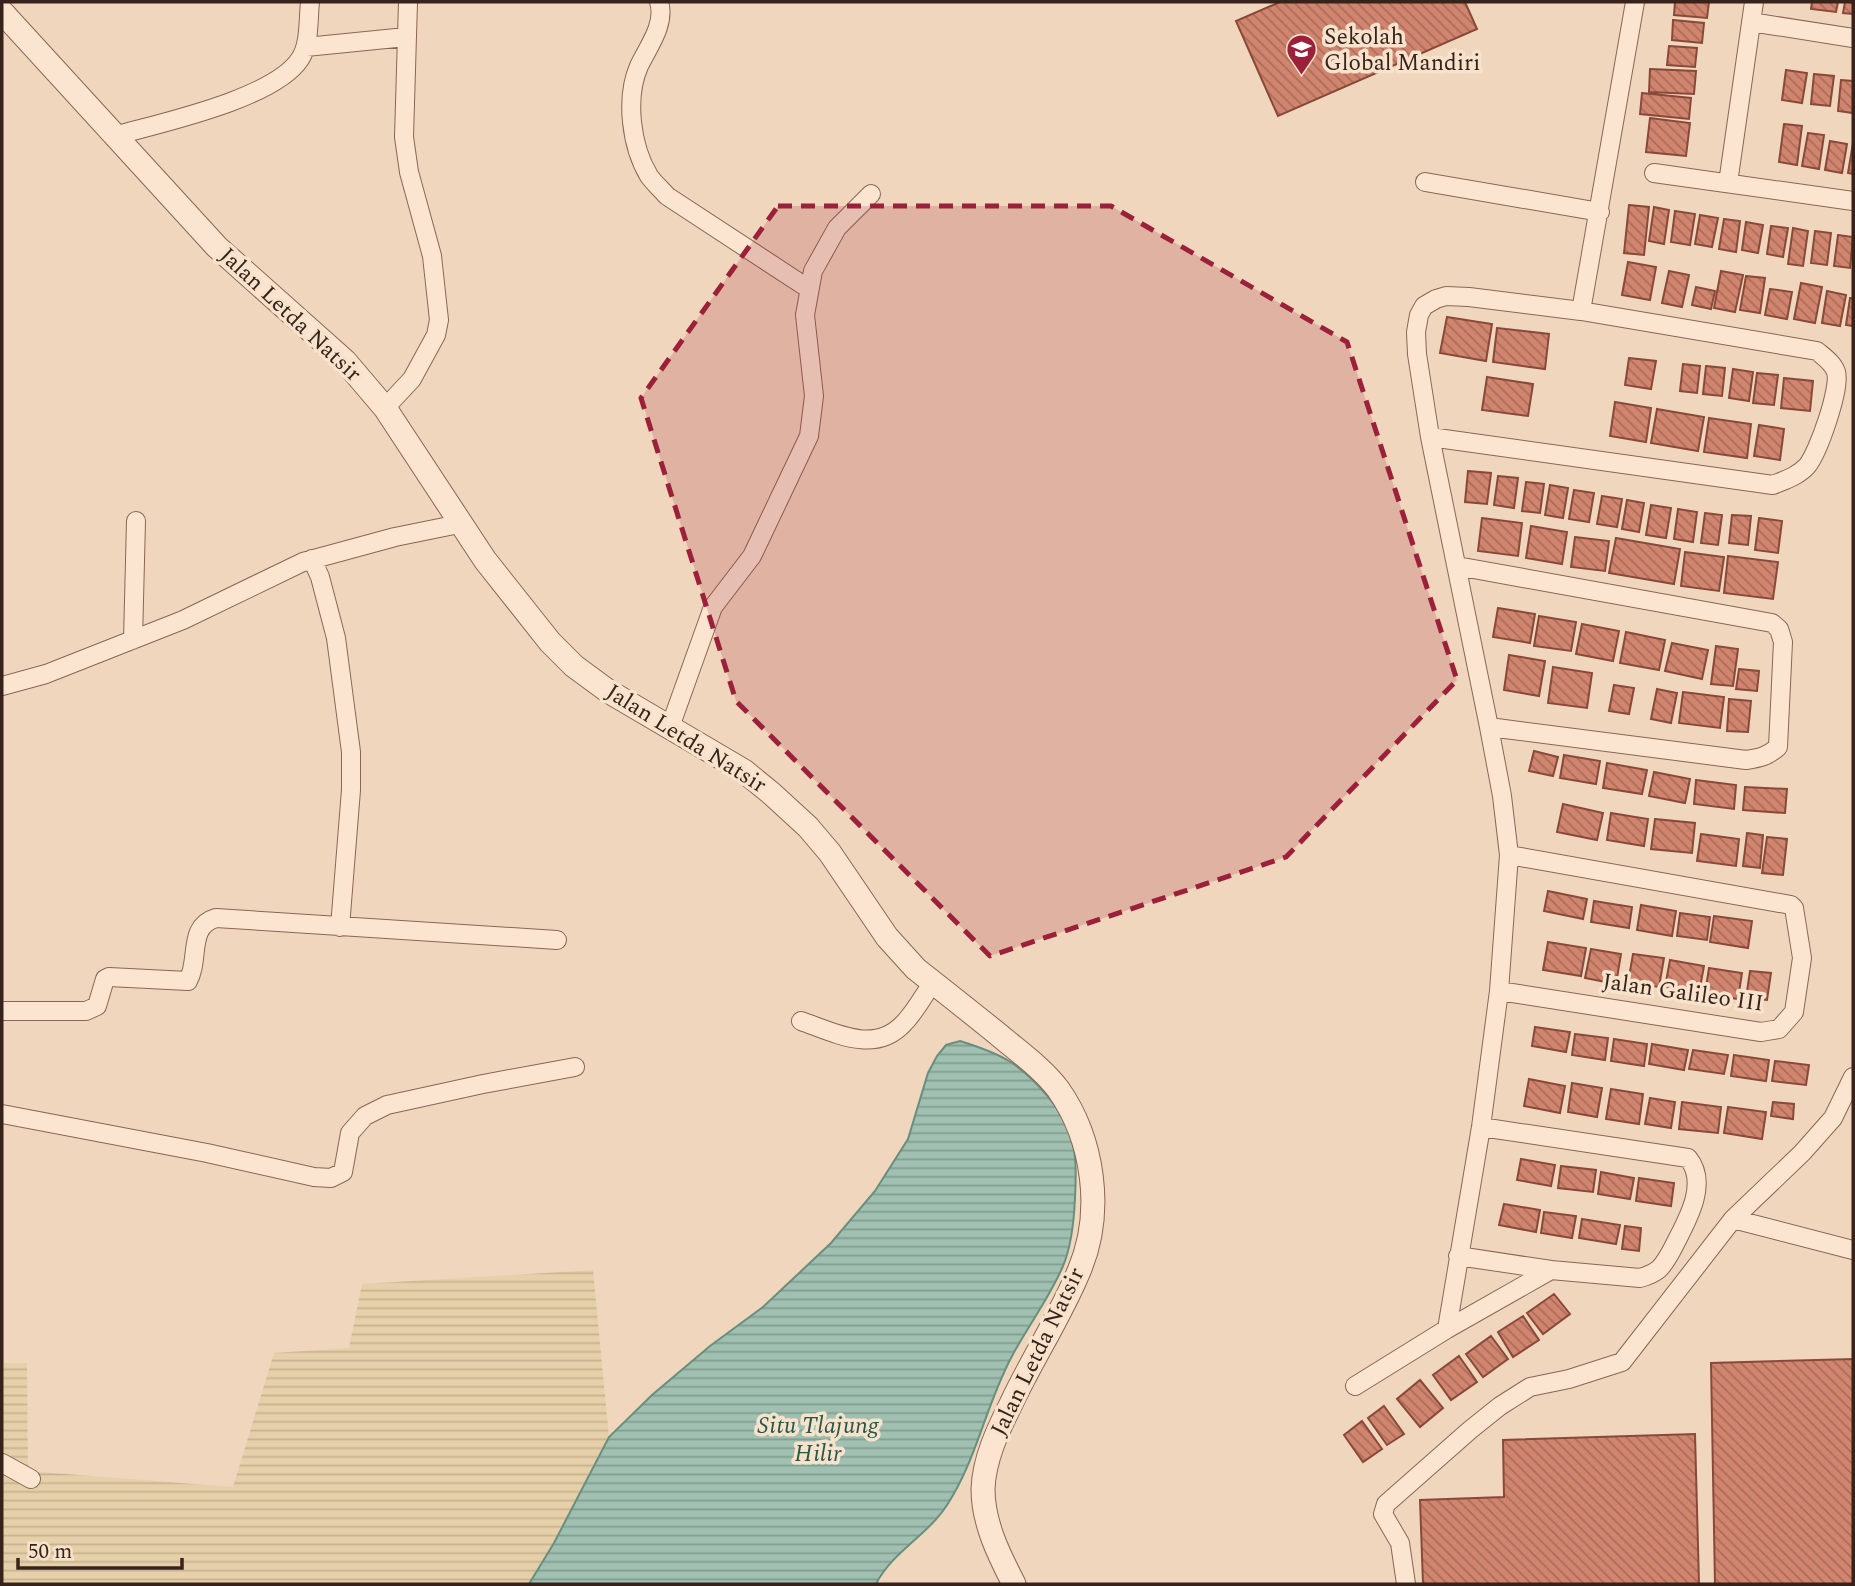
<svg xmlns="http://www.w3.org/2000/svg" width="1855" height="1586" font-family="Spectral,serif">
<style>
.farmland{fill:url(#farmland-rules)}
.water{fill:url(#water-rules);stroke:#688f7d;stroke-width:2}
.building{fill:url(#building-back-hatch);stroke:#894939;stroke-width:2}
.lines{fill:none;stroke-linecap:round;stroke-linejoin:round}
.minor-casing{stroke:#896655;stroke-width:20}
.tertiary-casing{stroke:#896655;stroke-width:25}
.minor{stroke:#fbe5d0;stroke-width:18}
.tertiary{stroke:#fbe5d0;stroke-width:23}
.marked{fill:#9b213a;fill-opacity:0.2;stroke:#9b213a;stroke-width:5;stroke-dasharray:14 9;stroke-linejoin:round}
.labels{text-anchor:middle;dominant-baseline:central;stroke-width:7;stroke-linejoin:round;paint-order:stroke}
.poi-label{font-size:23px;fill:#37231b;stroke:#f7e2cc;text-anchor:start}
.street-label{font-size:23px;fill:#37231b;stroke:#f7e2cc}
.water-label{font-size:24px;font-style:italic;fill:#29584b;stroke:#f7e2cc}
</style>
<defs>
<pattern id="farmland-rules" width="6" height="5" patternUnits="userSpaceOnUse" patternTransform="scale(1.75)"><rect width="6" height="5" fill="#e6d0a9"/><path d="M0 2.5h6" fill="none" stroke="#c6b291"/></pattern>
<pattern id="water-rules" width="6" height="5" patternUnits="userSpaceOnUse" patternTransform="scale(1.75)"><rect width="6" height="5" fill="#a0c1b1"/><path d="M0 2.5h6" fill="none" stroke="#839c8f"/></pattern>
<pattern id="building-back-hatch" width="6" height="6" patternUnits="userSpaceOnUse" patternTransform="scale(1.75)"><rect width="6" height="6" fill="#d1856f"/><path d="M-1 5l2 2M0 0l6 6M5-1l2 2" fill="none" stroke="#aa6c5a"/></pattern>
</defs>
<rect width="100%" height="100%" fill="#f0d6bc"/>
<!-- farmland -->
<path class="farmland" d="M593,1270L609,1437L554,1543L529,1584H2V1363H27L28,1471L233,1487L274,1353L349,1348L362,1284Z"/>
<!-- water -->
<path class="water" d="M960,1041C976,1046 994,1052 1009,1061C1031,1075 1063,1109 1070,1134C1077,1153 1076,1177 1075,1198C1074,1220 1072,1245 1063,1266C1049,1299 1027,1327 1011,1358C986,1405 976,1461 947,1505C928,1535 892,1552 876,1584H529L554,1543L609,1437L652,1395L710,1346L763,1307L831,1243L875,1191L908,1139L928,1073L937,1056L946,1045Z"/>
<!-- building -->
<path class="building" d="M1280,2H1465L1477,29L1278,116L1236,21Z
M1675,2H1709L1707,18L1674,15Z
M1812,2H1838L1836,12L1811,9Z
M1845,2H1853V14L1843,13Z
M1673,20L1704,23L1702,43L1672,40Z
M1669,46L1697,48L1695,67L1667,65Z
M1650,69L1696,71L1694,94L1649,92Z
M1786,70L1807,73L1802,103L1782,100Z
M1814,74L1834,76L1830,106L1811,104Z
M1841,80L1853,81V113L1838,111Z
M1642,93L1691,98L1689,119L1640,114Z
M1650,118L1690,123L1686,156L1646,152Z
M1784,124L1802,126L1797,165L1779,162Z
M1808,133L1824,135L1819,169L1802,166Z
M1830,141L1847,144L1842,173L1825,170Z
M1853,143V174L1848,173Z
M1629,205L1649,207L1644,255L1624,253Z
M1654,207L1669,210L1664,244L1649,241Z
M1675,211L1695,214L1690,245L1671,242Z
M1700,215L1718,218L1712,247L1695,244Z
M1724,219L1740,221L1736,252L1719,249Z
M1746,222L1763,225L1758,253L1742,250Z
M1771,226L1788,228L1783,257L1767,254Z
M1793,228L1808,231L1803,266L1788,264Z
M1815,231L1831,233L1827,265L1811,263Z
M1838,235L1853,237L1850,268L1834,266Z
M1628,262L1656,267L1650,300L1622,295Z
M1669,271L1689,275L1682,307L1662,303Z
M1721,271L1743,275L1735,312L1714,308Z
M1746,276L1765,278L1760,313L1740,310Z
M1801,283L1822,287L1815,323L1794,319Z
M1696,287L1715,291L1711,309L1692,305Z
M1770,289L1792,292L1787,319L1765,315Z
M1827,291L1846,295L1840,326L1822,323Z
M1850,298H1853V326L1846,325Z
M1447,317L1492,324L1486,361L1440,353Z
M1497,328L1549,334L1545,369L1493,362Z
M1629,358L1656,361L1651,389L1625,385Z
M1683,364L1700,366L1697,393L1680,391Z
M1706,366L1725,368L1722,396L1703,394Z
M1733,369L1753,372L1749,401L1729,398Z
M1757,373L1778,375L1774,405L1753,403Z
M1487,377L1533,384L1528,416L1482,410Z
M1784,378L1813,381L1810,411L1781,408Z
M1615,402L1651,408L1646,442L1610,436Z
M1657,409L1704,417L1698,451L1651,443Z
M1709,418L1751,424L1747,458L1704,452Z
M1759,425L1784,429L1780,460L1754,456Z
M1468,471L1491,473L1487,504L1465,502Z
M1498,476L1518,478L1514,508L1494,505Z
M1526,482L1544,484L1540,513L1522,511Z
M1550,485L1568,488L1563,518L1545,515Z
M1574,490L1594,493L1589,522L1569,519Z
M1602,496L1622,499L1617,527L1597,524Z
M1627,500L1644,503L1639,532L1622,529Z
M1651,505L1671,508L1666,538L1646,535Z
M1678,509L1697,512L1693,542L1674,539Z
M1705,513L1722,515L1718,545L1701,543Z
M1732,515L1751,516L1748,545L1729,543Z
M1482,518L1522,523L1518,556L1478,551Z
M1759,518L1782,521L1778,553L1755,550Z
M1531,526L1567,532L1562,564L1526,558Z
M1575,537L1609,541L1605,571L1571,567Z
M1616,538L1680,549L1674,584L1609,573Z
M1685,552L1724,557L1719,591L1681,586Z
M1728,556L1778,562L1773,599L1724,593Z
M1498,608L1535,614L1530,643L1493,637Z
M1539,616L1576,622L1571,651L1534,646Z
M1582,624L1619,631L1613,661L1576,654Z
M1626,632L1665,640L1659,670L1620,663Z
M1672,643L1708,650L1702,679L1665,671Z
M1716,646L1738,649L1733,686L1711,684Z
M1509,655L1545,661L1539,696L1504,690Z
M1553,667L1592,673L1587,708L1548,703Z
M1739,669L1759,671L1757,691L1736,689Z
M1614,685L1634,688L1629,714L1609,711Z
M1657,689L1677,693L1671,723L1651,719Z
M1683,692L1724,697L1720,728L1679,723Z
M1729,699L1751,701L1748,732L1727,731Z
M1534,751L1558,757L1553,776L1529,771Z
M1564,755L1600,761L1596,784L1560,778Z
M1607,763L1647,770L1642,794L1603,788Z
M1654,772L1690,779L1685,803L1649,796Z
M1696,780L1736,785L1734,809L1694,804Z
M1745,787L1787,789L1785,813L1743,810Z
M1563,804L1603,813L1597,840L1557,832Z
M1611,813L1648,819L1644,846L1607,840Z
M1655,819L1695,823L1692,853L1651,849Z
M1747,833L1763,835L1760,868L1743,866Z
M1701,834L1739,839L1736,866L1697,861Z
M1767,837L1787,839L1783,875L1762,873Z
M1548,891L1587,899L1583,919L1544,911Z
M1594,901L1632,907L1629,928L1591,922Z
M1641,905L1676,911L1672,936L1637,930Z
M1680,913L1710,917L1707,940L1677,936Z
M1714,916L1752,921L1748,948L1710,942Z
M1548,942L1586,948L1581,976L1543,970Z
M1591,949L1621,954L1616,984L1585,978Z
M1633,954L1664,958L1659,987L1628,983Z
M1670,960L1704,966L1699,993L1665,987Z
M1709,968L1742,973L1738,999L1705,994Z
M1750,971L1771,973L1767,1000L1746,998Z
M1535,1027L1570,1032L1566,1052L1532,1046Z
M1575,1034L1608,1038L1605,1060L1572,1055Z
M1614,1039L1647,1044L1644,1066L1611,1061Z
M1652,1044L1688,1050L1684,1070L1649,1064Z
M1693,1050L1728,1055L1724,1074L1689,1069Z
M1734,1055L1769,1060L1766,1081L1731,1076Z
M1775,1061L1809,1065L1806,1085L1772,1081Z
M1529,1079L1565,1086L1560,1113L1524,1106Z
M1572,1083L1602,1088L1597,1117L1568,1112Z
M1611,1089L1643,1094L1639,1124L1606,1119Z
M1650,1098L1675,1102L1671,1128L1645,1124Z
M1682,1102L1721,1107L1718,1133L1679,1129Z
M1773,1102L1794,1104L1793,1119L1771,1116Z
M1728,1107L1766,1112L1762,1139L1724,1133Z
M1521,1159L1555,1165L1551,1186L1517,1180Z
M1561,1166L1596,1170L1593,1192L1558,1188Z
M1601,1172L1634,1178L1630,1199L1598,1194Z
M1639,1178L1674,1183L1671,1206L1636,1201Z
M1504,1204L1540,1210L1536,1232L1499,1225Z
M1544,1212L1576,1216L1572,1238L1541,1233Z
M1582,1219L1620,1225L1616,1244L1579,1238Z
M1625,1226L1641,1228L1639,1251L1622,1249Z
M1554,1294L1570,1314L1543,1334L1527,1313Z
M1523,1316L1539,1340L1513,1357L1498,1332Z
M1491,1336L1508,1359L1483,1377L1466,1354Z
M1459,1356L1477,1382L1451,1400L1433,1375Z
M1853,1359V1584H1715L1711,1363Z
M1420,1380L1443,1408L1420,1427L1397,1399Z
M1384,1406L1404,1434L1387,1445L1368,1418Z
M1362,1421L1382,1449L1363,1462L1344,1435Z
M1695,1434L1699,1584H1423L1420,1500L1504,1497L1503,1440Z"/>
<g class="lines">
<defs>
<path id="minor" d="M659,2C666,24 648,47 639,66C625,98 631,146 649,176C654,183 661,189 667,196L809,289
M1751,22L1853,38
M306,47L406,37
M114,136C160,123 274,99 300,59C310,44 308,20 310,2
M1654,173L1853,201
M1425,182L1600,212
M1728,183L1754,2
M1581,311L1635,2
M385,408L412,379L436,335L439,320L432,256L409,172L404,137L408,2
M1430,437L1773,485C1785,480 1798,476 1807,466C1818,453 1841,388 1836,372C1833,363 1824,357 1817,351L1581,311L1469,297L1446,296L1436,299L1424,306L1419,315L1416,332L1417,354L1430,437L1489,727L1502,796L1509,855L1499,991L1481,1127L1447,1329
M312,559L320,577L336,638L351,752V790L340,927
M1457,566L1772,623L1779,629L1783,642L1778,747C1768,756 1760,758 1746,760L1489,727
M133,640L136,521
M2,686L46,674L183,620L303,562L395,537L459,524
M670,727L713,607L752,556L809,436L814,396L805,315L813,271L837,228L871,194
M1499,991L1761,1032L1779,1029L1794,1012L1802,958L1794,908L1791,905L1509,855
M2,1011H86L97,1006L105,979L109,977L188,981C200,960 187,926 216,918L557,940
M801,1021C835,1033 875,1055 904,1023C915,1012 924,995 933,982
M2,1114L207,1153L314,1177L331,1178L343,1172L350,1133L365,1116L387,1105L483,1084L575,1067
M1733,1219L1853,1250
M1458,1256L1551,1270L1640,1278C1647,1276 1653,1274 1659,1269C1667,1261 1672,1250 1677,1240C1689,1217 1708,1182 1688,1158L1481,1127
M1355,1386L1447,1329L1551,1270
M2,1463L31,1479
M1406,1584L1400,1543L1383,1514L1386,1504L1470,1430L1500,1406L1530,1387L1569,1379L1622,1362L1733,1219L1802,1153L1833,1118L1853,1077"/>
<path id="tertiary" d="M2,12L217,247L345,361L385,408L485,560L550,642L574,666L608,691L744,771L772,794L808,827L830,853L887,937L916,969C944,991 972,1013 999,1035C1019,1052 1042,1068 1058,1089C1094,1140 1104,1213 1079,1271C1060,1317 1032,1359 1011,1404C998,1430 984,1459 983,1489C983,1523 999,1555 1014,1584"/>
</defs>
<!-- minor casing -->
<use href="#minor" class="minor-casing"/>
<!-- tertiary casing -->
<use href="#tertiary" class="tertiary-casing"/>
<!-- minor -->
<use href="#minor" class="minor"/>
<!-- tertiary -->
<use href="#tertiary" class="tertiary"/>
</g>
<!-- marked area -->
<path class="marked" d="M778,206H1111L1347,342L1457,680L1286,857L990,956L736,701L641,398Z"/>
<!-- icons -->
<defs>
<symbol id="school-pin" viewBox="-11 -11 22 30"><path d="M0 17L-7.5 6A9.5 9.5 0 1 1 7.5 6Z" fill="#9b213a" stroke="#f7e2cc"/><path d="M0-5L7-2L0 1L-7-2ZM-4 1L0 2.5L4 1V4Q0 6-4 4Z" fill="#fff"/></symbol>
</defs>
<g fill-rule="evenodd">
<use href="#school-pin" x="1284" y="32" width="35" height="47"/>
</g>
<g class="labels">
<!-- poi labels -->
<g class="poi-label">
<text x="1324" y="37">Sekolah<tspan x="1324" dy="26">Global Mandiri</tspan></text>
</g>
<!-- street labels -->
<g class="street-label">
<text transform="translate(290 315) rotate(43)">Jalan Letda Natsir</text>
<text transform="translate(686 739) rotate(32)">Jalan Letda Natsir</text>
<text transform="translate(1683 993) rotate(8)">Jalan Galileo III</text>
<text transform="translate(1038 1352) rotate(-64)">Jalan Letda Natsir</text>
</g>
<!-- water labels -->
<g class="water-label">
<text x="818" y="1426">Situ Tlajung<tspan x="818" dy="28">Hilir</tspan></text>
</g>
</g>
<!-- border -->
<rect width="1855" height="1586" fill="none" stroke="#37231b" stroke-width="7"/>
<!-- scale -->
<path d="M18 1558v10h164v-10" fill="none" stroke="#37231b" stroke-width="3.5"/>
<text x="28" y="1558" font-size="21" fill="#37231b" stroke="#f7e2cc" stroke-width="5" paint-order="stroke">50 m</text>
</svg>
